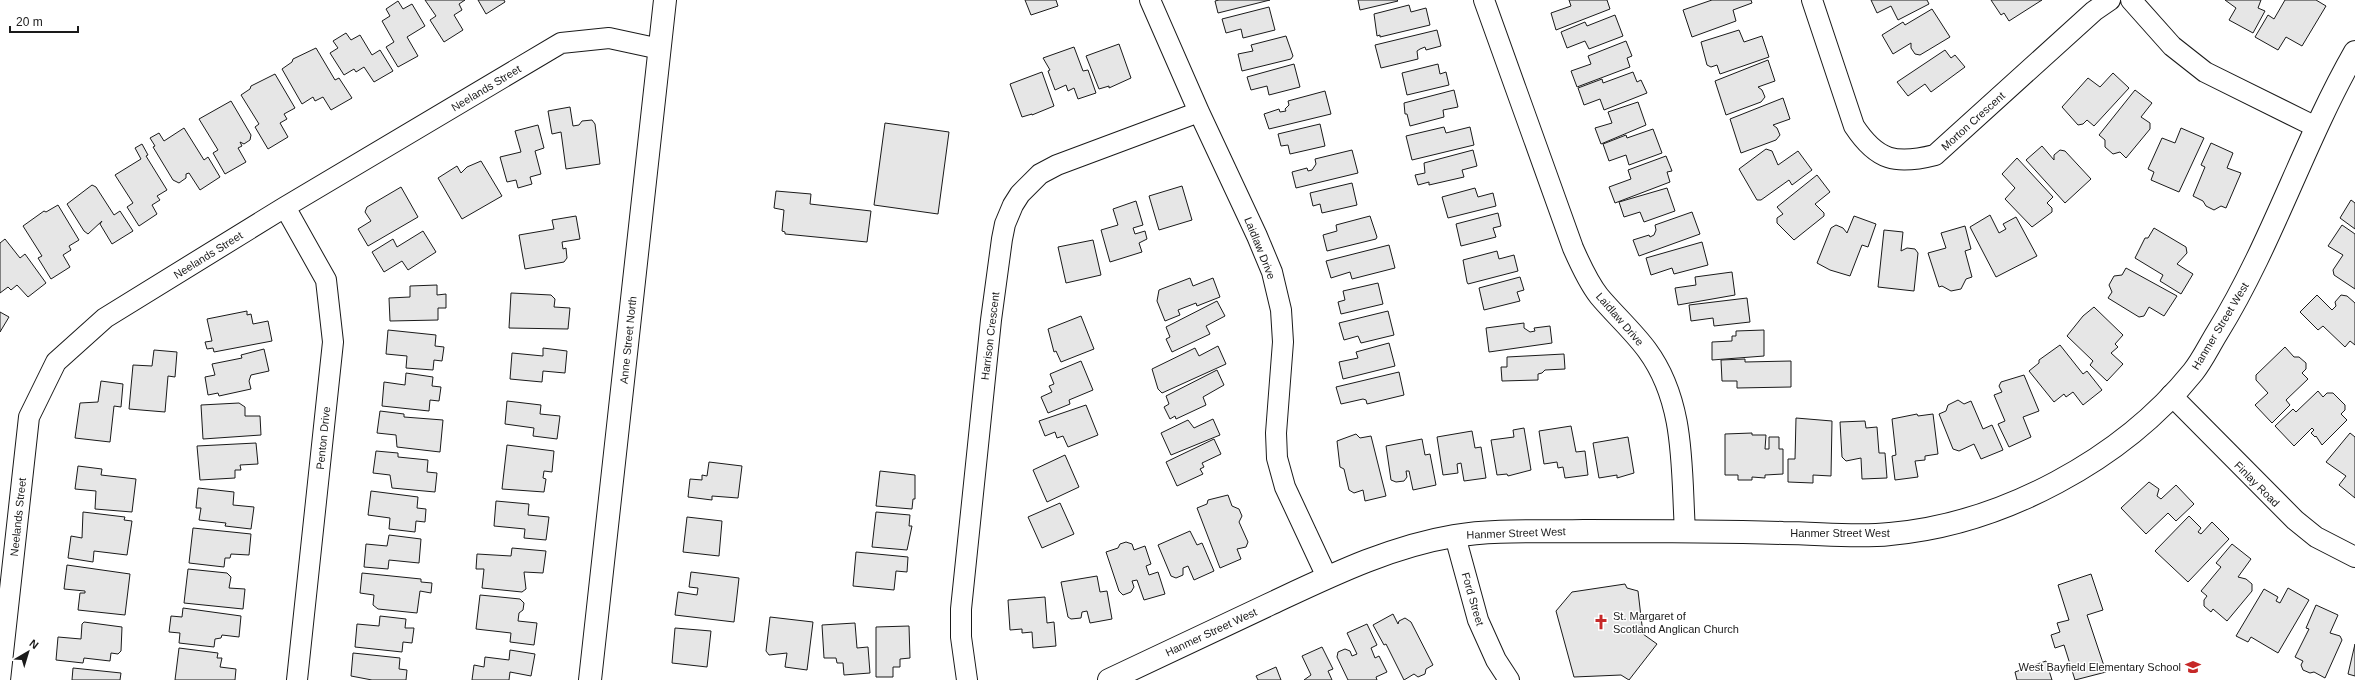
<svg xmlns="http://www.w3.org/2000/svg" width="2355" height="680" font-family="Arial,sans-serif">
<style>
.building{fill:#e6e6e6;stroke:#1a1a1a}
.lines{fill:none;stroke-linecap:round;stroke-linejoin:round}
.minor-casing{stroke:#1a1a1a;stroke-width:22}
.tertiary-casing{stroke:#1a1a1a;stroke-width:24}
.minor{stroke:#fff;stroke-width:20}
.tertiary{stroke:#fff;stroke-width:22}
.labels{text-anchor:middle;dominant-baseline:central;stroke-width:3;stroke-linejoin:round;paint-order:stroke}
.street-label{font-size:11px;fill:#1a1a1a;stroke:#fff}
.poi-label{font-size:11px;fill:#1a1a1a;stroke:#fff;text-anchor:start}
</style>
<rect width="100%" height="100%" fill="#fff"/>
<!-- building -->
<path class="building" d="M425,0H465L459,4L462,10L454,15L463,30L444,42L430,20L436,16Z
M478,0H504L505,2L486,14Z
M1025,0H1056L1058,6L1031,15Z
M1219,0H1270L1218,13L1215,1Z
M1358,0H1397L1398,1L1360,10Z
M1569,0H1607L1610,9L1556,30L1551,13L1571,6Z
M1712,0H1751L1752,3L1733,10L1736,21L1692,37L1683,10Z
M1871,0H1927L1929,4L1898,20L1891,6L1877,13Z
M1991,0H2042L2009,21L2004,13L2001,15Z
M2225,0H2261L2258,8L2265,11L2253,33L2229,20L2236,8Z
M2285,0H2316L2326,6L2302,46L2286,37L2278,50L2255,37L2268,15L2274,19Z
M398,1L403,9L412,4L425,26L407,37L418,56L398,67L386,47L394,42L382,21L390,16L386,9Z
M1409,5L1411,12L1426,8L1430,25L1380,37V35L1377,36L1374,14Z
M1269,7L1275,30L1243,38L1241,29L1226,33L1222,19Z
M1932,9L1950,37L1920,55L1915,54L1911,48V43L1893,54L1882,35L1903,22L1905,25Z
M1615,15L1623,36L1589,49L1585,41L1567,48L1561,32L1585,22L1587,26Z
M1437,30L1441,46L1426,50L1425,47L1420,49L1417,51L1418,59L1381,68L1375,45Z
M1739,30L1744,42L1762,36L1769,57L1720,74L1717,65L1711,67L1707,65L1701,42Z
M346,33L351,40L360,35L372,55L380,50L393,71L374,82L364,67L356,72L354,69L344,75L330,53L338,48L333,41Z
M1286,36L1293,56L1291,59L1242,71L1238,54L1253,51L1251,45Z
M1626,41L1632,56L1627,58L1630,67L1577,87L1571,71L1591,64L1588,56Z
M1119,44L1131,78L1109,88V86L1099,89L1086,56Z
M1074,47L1083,71L1088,70L1096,93L1078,99L1074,88L1068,91L1066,85L1055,90L1048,71L1050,70L1043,58Z
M316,48L335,80L339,78L352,98L331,110L323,97L315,101L313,97L302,104L282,69L292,62L293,59Z
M1945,50L1951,58L1955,55L1965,67L1931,92L1925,84L1908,96L1897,82Z
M1768,60L1775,81L1758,87L1762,90L1765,97L1761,102L1726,115L1715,81Z
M1294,64L1300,87L1269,95L1267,86L1251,90L1247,77Z
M1438,64L1440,74L1446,72L1449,85L1407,95L1402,73Z
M1042,72L1054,106L1032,115V114L1022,117L1010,84Z
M1633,72L1637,82L1641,80L1647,93L1604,110L1600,99L1584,105L1578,88L1602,79L1603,83Z
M2113,73L2129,88L2094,126L2087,120L2083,124L2078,125L2062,107L2088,78L2100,87Z
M275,74L295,108L284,114L287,119L280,123L288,137L268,149L255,127L259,124L241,95L250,89L251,86Z
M1454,90L1458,107L1443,110L1444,117L1410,126L1407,114H1405L1404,103Z
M2135,90L2152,103L2141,117L2150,123V129L2126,158L2120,152L2113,154L2105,147V140L2099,135Z
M1325,91L1331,114L1269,129L1264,114L1279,109L1280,112L1286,111L1285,109L1289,105L1288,101Z
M1783,98L1790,119L1773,125L1777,128L1780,135L1776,140L1741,153L1730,119Z
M231,101L251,135L250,140L244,144L240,142L242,146L238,148L246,162L225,174L213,153L218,150L199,119Z
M1638,102L1646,125L1601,144L1595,128L1612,123L1608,112Z
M570,107L573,126L579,125L582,121L592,120L595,124L600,164L566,169L561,132L552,134L548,111Z
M885,123L949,132L938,214L874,205Z
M1320,124L1325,146L1290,154L1288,145L1281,146L1278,134Z
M538,125L544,148L535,151L541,174L530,177L532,184L518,188L516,180L507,182L500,157L521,152L515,131Z
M1444,127L1446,133L1470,127L1474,145L1412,160L1406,136Z
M184,128L204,160L208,157L220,177L200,190L189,173L186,174V178L179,183L173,180L153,147L155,146L150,138L159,133L164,141Z
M2181,128L2204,138L2179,192L2151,180L2154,172L2148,169L2162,138L2175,143Z
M1653,129L1662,153L1629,165L1626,155L1609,161L1603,144L1626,135L1627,138Z
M2211,143L2233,153L2227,168L2241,173L2226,208L2221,206L2214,210L2206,206L2203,201L2193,196L2205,167L2201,165Z
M142,144L148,155L146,156L167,190L157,196L160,200L152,205L157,214L139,226L127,207L133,203L115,175L141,159L135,148Z
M2042,146L2054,160V155L2060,150L2065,151L2091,179L2065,203L2026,160Z
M1766,149L1772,151L1778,165L1798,151L1812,170L1792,185L1789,180L1761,200H1757L1739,169Z
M1352,150L1358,173L1296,188L1292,172L1307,168L1308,171L1312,170L1316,164L1315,159Z
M1473,150L1477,166L1462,170L1464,177L1429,185V182L1418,185L1415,175L1425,173L1424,163Z
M1666,156L1672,171L1667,172L1670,182L1615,203L1609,187L1631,179L1628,170Z
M2017,158L2053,197L2047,203L2052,208V212L2032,227L2005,199L2015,188L2002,174Z
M481,161L502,196L462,219L438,178L457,166L461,173L467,167Z
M1817,175L1830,192L1815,204L1824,213V216L1794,240L1777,223V218L1783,214L1777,207Z
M1352,183L1357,205L1322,213L1320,204L1313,206L1310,193Z
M92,185L96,187L114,215L120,211L133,231L112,244L100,224L102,221L88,234L84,231L67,204Z
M1182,186L1192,220L1159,230L1149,196Z
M401,187L418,217L368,246L358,229L371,221L365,212L367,207Z
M1475,188L1478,197L1493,193L1496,206L1448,218L1442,197Z
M1667,188L1675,211L1644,222L1640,212L1624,217L1619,202Z
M776,191L811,194L810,204L871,211L867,242L785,234V232L782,231L784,210L774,208Z
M2351,200L2355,203V229L2340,218Z
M1136,201L1143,225L1133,228L1135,234L1145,231L1147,239L1139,243L1142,252L1110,262L1101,230L1118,225L1113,209Z
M58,205L79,240L69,246L71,250L63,255L70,267L51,279L38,258L42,256L23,226L44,211L46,212Z
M1692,212L1700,234L1639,256L1633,240L1649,235L1650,237L1654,235L1656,230L1655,225Z
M1498,213L1501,226L1493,228L1496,237L1461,246L1456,224Z
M1990,215L1999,233L2006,229L2003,224L2016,217L2037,256L1996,277L1970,227Z
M576,216L580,239L562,242L563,249L566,248L567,258L564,262L525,269L519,235L554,229L552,220Z
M1370,216L1377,237L1376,239L1327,251L1323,235L1337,231L1336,225Z
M1854,216L1876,224L1868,247L1862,245L1850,276L1830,270L1817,263L1831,228L1836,225L1843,228L1847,233Z
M2342,225L2355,234V289L2334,275L2333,270L2343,255L2328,246Z
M1965,226L1971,249L1965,251L1972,277L1966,279L1961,289L1951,291L1942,286L1939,287L1928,253L1946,248L1941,233Z
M2154,228L2186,247L2187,253L2177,264L2193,274L2181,294L2160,281L2163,275L2135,258L2145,238H2148Z
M1884,230L1903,232L1901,251L1907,248L1915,249L1918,253L1914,291L1878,287Z
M423,231L436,252L408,270L402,261L384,272L372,252L393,239L397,247Z
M5,239L20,258L25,254L46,283L28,297L17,285L11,290L8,287L0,293V243Z
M1093,240L1101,275L1066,283L1058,247Z
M1702,242L1708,265L1674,274L1672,268L1651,275L1646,258Z
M1389,245L1395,268L1352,279L1350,272L1331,278L1326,261Z
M1497,251L1499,259L1514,255L1518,271L1468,284L1467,282L1463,260Z
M2126,268L2177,296L2164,316L2149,307L2144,316L2139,317L2108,298L2112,292L2109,285L2114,276L2122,275Z
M1732,272L1735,295L1678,305L1675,288L1696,285L1695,277Z
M1520,277L1524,290L1517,292L1520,301L1484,310L1479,288Z
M1190,278L1193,286L1213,278L1220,297L1197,306L1196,303L1178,310L1180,315L1165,321L1157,301L1159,290Z
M1378,283L1383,304L1341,314L1338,302L1345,300L1343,291Z
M437,285V295L446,294V308H438V320L390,321L389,298L410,297V286Z
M511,293L551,295L555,299L554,307L570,308L568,329L509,328Z
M2317,295L2332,310L2336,306L2335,302L2341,295L2347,296L2355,303V345L2350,341L2345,347L2323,326L2318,330L2300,312Z
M1747,298L1750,322L1714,326L1713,318L1691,321L1689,305Z
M1217,301L1225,316L1206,326L1210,334L1172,352L1166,339L1170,337L1166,327Z
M2094,307L2123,335L2115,344L2118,347L2111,353L2123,364L2107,381L2090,365L2093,361L2067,336L2083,316Z
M247,311V315L251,314L253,324L268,321L272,341L214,352L213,348L207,349L205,342L212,341L207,319Z
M1388,311L1394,335L1361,343L1358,336L1344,340L1339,323Z
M0,312L9,317L0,332Z
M1081,316L1094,349L1061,362L1056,351L1054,352L1048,329Z
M1524,323V328L1530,332L1535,331L1534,328L1550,326L1552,343L1489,352L1486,328Z
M388,330L436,335L435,346L444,347L442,361L434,360L433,370L406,368L407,356L386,354Z
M1764,330V356L1712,360V342L1732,341V336H1736V331Z
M1389,343L1395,366L1343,379L1339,362L1358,358L1356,352Z
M2060,345L2083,374L2087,371L2102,390L2083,405L2073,392L2066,397L2064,394L2054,402L2029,371L2039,363V360Z
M1218,346L1226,364L1162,393L1158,389L1152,369L1195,348L1199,356Z
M2285,347L2294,357H2299L2306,363V369L2302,373L2308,379L2286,400L2290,405L2272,423L2255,405L2268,393L2256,380V375Z
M543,348L567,351L565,373L543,371L542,382L510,379L512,353L543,356Z
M264,349L269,371L251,375L249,381L251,389L219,396L218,393L208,395L205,377L215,375L212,364L242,358L241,355Z
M154,350L177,352L175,377L168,376L165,412L129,409L133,365L152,366Z
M1564,354L1565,369L1545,370L1542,373L1538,374V380L1502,381L1501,367H1507V357Z
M1745,359V362L1791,361V387L1737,388V381H1722L1721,360Z
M1081,361L1093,390L1069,400L1070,404L1048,413L1041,397L1052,392L1049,386L1054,384L1050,374Z
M1217,370L1224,385L1203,397L1206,405L1176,419L1175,416L1170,419L1164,407L1169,404L1166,396Z
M1399,372L1404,395L1367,404L1366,400L1363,399L1341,404L1336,387Z
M406,373L433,377L432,386L441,387L439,401L430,400L429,411L382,406L384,382L405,385Z
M2024,375L2039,411L2023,417L2031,437L2009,447L1998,424L2005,421L1994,395L2002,392L1999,386L2001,382Z
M101,381L123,384L121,407L114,406L110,442L75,438L80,403L98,402Z
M2318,391L2323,397L2327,393H2333L2345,405V410L2341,414L2347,420L2322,445L2316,436L2315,437L2311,433L2314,430L2312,428L2294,446L2275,426L2293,409L2296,412Z
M1958,400L1964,404L1971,401L1983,429L1992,425L2003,450L1981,459L1974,444L1959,451L1953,449L1939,414L1946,411L1948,405Z
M507,401L541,405L540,414L560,416L557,439L533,436L534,428L505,424Z
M239,403L245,407V416H260L261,435L203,439L201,405Z
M1086,405L1098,435L1068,447L1063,436L1057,438L1055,432L1045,436L1039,421Z
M380,411L404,414V417L443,420L440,452L397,447L396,435L377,433Z
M1917,414L1918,416L1933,414L1938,454L1925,456V460L1915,461L1918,477L1895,480L1892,456L1896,455L1892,419Z
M1796,418L1832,421L1831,476L1813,475V483L1788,482V459H1795Z
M1213,419L1220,435L1171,455L1161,433L1188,420L1194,428Z
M1865,421L1866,428L1877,427L1879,453H1885L1887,478L1862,479L1861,458L1846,461L1842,457L1840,422Z
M1571,426L1576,452L1585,451L1588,475L1565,478L1563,467L1558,468L1557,462L1544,464L1539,431Z
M1524,428L1531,470L1508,476L1507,474L1497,475L1491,440L1514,437L1513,430Z
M1472,431L1475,448L1481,447L1486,478L1464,481L1461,463L1457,464L1458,473L1443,475L1437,437Z
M1752,433V435H1766L1765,449H1769V437H1779V449H1783V474L1765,475V478L1752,477V480H1738V475H1725V434Z
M2350,433L2355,437V498L2339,485L2346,476L2326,462Z
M1356,434L1360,438L1371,436L1386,496L1365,501L1363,490L1354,493L1349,490L1344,469L1340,467L1337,441Z
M1628,437L1634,473L1617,478V475L1599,478L1593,443Z
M1214,439L1221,454L1202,463L1204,467L1200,469L1203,474L1177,486L1166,462Z
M1422,439L1425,455L1430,454L1436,485L1413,490L1409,471H1406L1407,477L1404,481L1396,482L1391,480L1386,446Z
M256,443L258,464L240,465L241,470H235V478L200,480L197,446Z
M507,445L554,451L552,472L544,471L543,478L546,479L544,492L502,489Z
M376,451L398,453V457L428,460L427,472L437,473L435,492L392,488L390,475L373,473Z
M1065,455L1079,487L1047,502L1033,470Z
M709,462L742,466L738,498L712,496V500L688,497L690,479L702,480V475L707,476Z
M78,466L102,469L101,475L136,479L132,512L95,509L96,491L75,489Z
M880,471L915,475V499H913L912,509L876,506Z
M2149,482L2159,489L2157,496L2161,499L2176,485L2194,504L2176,521L2168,513L2146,534L2121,508Z
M198,488L234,492L233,505L254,507L251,529L225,526L226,523L199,520L201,508H196Z
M371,491L418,497L417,508L426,509L425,522L416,521L415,532L389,529L390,518L368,515Z
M1228,495L1232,506L1239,509L1242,516L1239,522L1248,542L1246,547L1237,549L1241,559L1220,568L1197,508L1207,504L1208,500Z
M496,501L529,504L528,515L549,517L546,540L524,538L525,529L494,526Z
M1060,503L1074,534L1042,548L1028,517Z
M83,512L125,517L124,520L132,521L127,555L94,551L93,562L68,558L71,536L82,538Z
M876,512L910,515L909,526H912L907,550L872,547Z
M2189,516L2201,528L2198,532L2201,534L2212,522L2229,539L2188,582L2155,551Z
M687,517L722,521L719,556L683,552Z
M193,528L251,534L249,555L231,554L230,558H225L224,567L189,563Z
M1190,531L1197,545L1202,543L1214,571L1194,580L1188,566L1183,568V575L1176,578L1171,576L1158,545Z
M389,535L421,539L419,563L389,560L388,569L364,567L366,544L387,546Z
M1126,542L1132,544L1134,550L1145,546L1151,564L1146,566L1149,575L1158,572L1165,594L1144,600L1137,580L1132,581L1134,587L1131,592L1123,595L1119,591L1106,552L1118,548L1120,544Z
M2232,544L2251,559L2238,577L2246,579L2252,584V591L2227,621L2213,609L2211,612L2204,606V600L2207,596L2201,591L2221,567L2216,563Z
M512,548L546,551L543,573L524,572L526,589L522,592L482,588L484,569H476L477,554L511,556Z
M856,552L908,557L907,572L896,571L894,590L853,586Z
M67,565L130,574L125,615L78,610L80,593H85V591L64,589Z
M188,569L227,573L231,577L229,588L245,589L243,609L184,603Z
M691,572L739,578L734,622L675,615L678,592L697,595L698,588L689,587Z
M362,573L421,579V582L432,583L431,593L420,591L417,613L378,609L373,605L374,595L360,593Z
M2091,574L2103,610L2087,615L2106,672L2075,680L2064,645L2055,648L2051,635L2060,632L2057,623L2069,620L2058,585Z
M1097,576L1100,592L1107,591L1112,619L1090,623L1087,611L1082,612L1081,618L1071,619L1068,617L1061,582Z
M1625,584L1627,588L1638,591L1643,634L1657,644L1629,680L1621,675L1574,677L1556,611L1572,592Z
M2288,588L2309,600L2278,653L2251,637L2248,642L2236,636L2264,589L2278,597L2276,601L2280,603Z
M480,595L520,599L524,603L523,610L519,613L518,621L537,623L534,645L510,642L511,633L476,629Z
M1045,597L1047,623L1054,622L1056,646L1033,648L1032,632L1022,633V629L1010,630L1008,600Z
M2316,605L2338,615L2330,633L2340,636L2342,640L2325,678L2314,672L2310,673L2303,670L2301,665L2303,661L2295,657L2309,629L2306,628Z
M183,608L241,616L239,637L222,635L221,638L215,639L214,647L179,643L180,633L169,632L171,616L182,617Z
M1393,614L1398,624L1399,621L1405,618L1411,622L1433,665L1426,669L1425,674L1418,677L1414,674L1404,680L1386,644L1384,645L1373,625Z
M380,616L406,619L405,628H414L412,643L403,642L402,652L355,647L357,624L379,626Z
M770,617L813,622L807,670L785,667L787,653L769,655L766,651Z
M84,622L122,627L121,651L118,654L111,653L110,661L84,658L83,663L56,660L58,637L81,639L82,624Z
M855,623L857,648L868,647L870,673L844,675L843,663H837L836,658H824L822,625Z
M1367,624L1377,645L1371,648L1375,658L1379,656L1387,672L1376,677L1377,680H1348L1337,657L1338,652L1345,649L1350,651L1352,656L1357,654L1347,633Z
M909,626L910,658L900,659V667H893V677H876V627Z
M675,628L711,631L707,667L672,663Z
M2355,644V676L2348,674Z
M1322,647L1333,669L1328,671L1332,680H1304L1311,675L1302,656Z
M179,648L218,653L217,658H222L220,667L236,669L235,680H175Z
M510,650L535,654L531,676L510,672L509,680H472L474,665L484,667L485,657L509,660Z
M353,653L400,658L399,669L407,670L406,680H372L351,676Z
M2046,661L2052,680H2017L2015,672Z
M1276,667L1281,680H1258L1256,676Z
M73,668L121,673L120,680H72Z"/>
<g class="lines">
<defs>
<path id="minor" d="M1150,0L1199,112L1257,236L1272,272L1281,310L1283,342L1276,433L1277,458L1285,487L1327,577
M1484,0L1573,248C1580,264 1588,282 1599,296C1614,314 1633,331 1647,350C1686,403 1681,469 1685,531
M1812,0L1854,126C1877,161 1896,165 1935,155L2094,11L2110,0
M2131,0L2172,46L2205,72L2316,127
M285,207L326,280L333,342L297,680
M2171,395L2295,520L2316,537L2355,557
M1455,536L1478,620L1496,660L1509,680
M0,680L29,417L56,362L105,318L285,207L561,43L609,38L660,49
M967,680L961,637V609L991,320L1002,239L1005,224L1013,205L1020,194L1040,174L1057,165L1199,112"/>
<path id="tertiary" d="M590,680L665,0
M1109,680C1162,655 1215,630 1268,605C1328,577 1388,547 1454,536C1496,529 1541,532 1584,531C1650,531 1716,531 1783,533C1818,533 1855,538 1890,534C2002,524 2122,460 2193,372C2202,361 2209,346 2217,333C2272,244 2303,143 2355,52"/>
</defs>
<!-- minor casing -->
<use href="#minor" class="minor-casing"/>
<!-- tertiary casing -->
<use href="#tertiary" class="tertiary-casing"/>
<!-- minor -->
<use href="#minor" class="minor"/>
<!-- tertiary -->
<use href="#tertiary" class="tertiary"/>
</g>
<!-- icons -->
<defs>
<symbol id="church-bare" viewBox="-9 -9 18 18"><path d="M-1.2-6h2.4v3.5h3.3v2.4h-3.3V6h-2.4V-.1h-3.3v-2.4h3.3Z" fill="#c62828" stroke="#fff" stroke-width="2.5" paint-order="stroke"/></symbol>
<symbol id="school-bare" viewBox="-9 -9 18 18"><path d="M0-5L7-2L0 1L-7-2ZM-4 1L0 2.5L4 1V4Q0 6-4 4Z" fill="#c62828" stroke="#fff" stroke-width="2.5" paint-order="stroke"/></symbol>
</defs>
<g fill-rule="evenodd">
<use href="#church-bare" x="1590" y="611" width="22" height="22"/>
<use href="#school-bare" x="2182" y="656" width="22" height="22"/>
</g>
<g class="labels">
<!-- street labels -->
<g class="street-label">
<text transform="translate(486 88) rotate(-31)">Neelands Street</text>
<text transform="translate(1973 121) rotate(-42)">Morton Crescent</text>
<text transform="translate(1260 248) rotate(68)">Laidlaw Drive</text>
<text transform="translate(208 255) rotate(-32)">Neelands Street</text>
<text transform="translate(1620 319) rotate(49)">Laidlaw Drive</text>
<text transform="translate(2220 326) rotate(-59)">Hanmer Street West</text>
<text transform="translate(990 336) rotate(-83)">Harrison Crescent</text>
<text transform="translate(628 340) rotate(-84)">Anne Street North</text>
<text transform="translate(323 438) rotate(-84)">Penton Drive</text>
<text transform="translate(2257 484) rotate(45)">Finlay Road</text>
<text transform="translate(18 517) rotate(-84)">Neelands Street</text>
<text transform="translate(1516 533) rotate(-2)">Hanmer Street West</text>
<text x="1840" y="533">Hanmer Street West</text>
<text transform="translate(1473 599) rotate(74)">Ford Street</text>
<text transform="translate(1211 632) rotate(-25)">Hanmer Street West</text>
</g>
<!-- poi labels -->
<g class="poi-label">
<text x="1613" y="616">St. Margaret of<tspan x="1613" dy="13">Scotland Anglican Church</tspan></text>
<text x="2181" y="667" text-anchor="end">West Bayfield Elementary School</text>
</g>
</g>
<!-- north arrow -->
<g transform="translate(28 652) rotate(38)" stroke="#ffffff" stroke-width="3" paint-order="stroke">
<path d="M0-3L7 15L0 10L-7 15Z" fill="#1a1a1a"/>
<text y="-6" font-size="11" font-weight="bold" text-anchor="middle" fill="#1a1a1a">N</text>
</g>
<!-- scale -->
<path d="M10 26v6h68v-6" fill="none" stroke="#1a1a1a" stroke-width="2"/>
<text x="16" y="26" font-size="12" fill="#1a1a1a" stroke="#ffffff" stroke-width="3" paint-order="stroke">20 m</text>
</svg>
